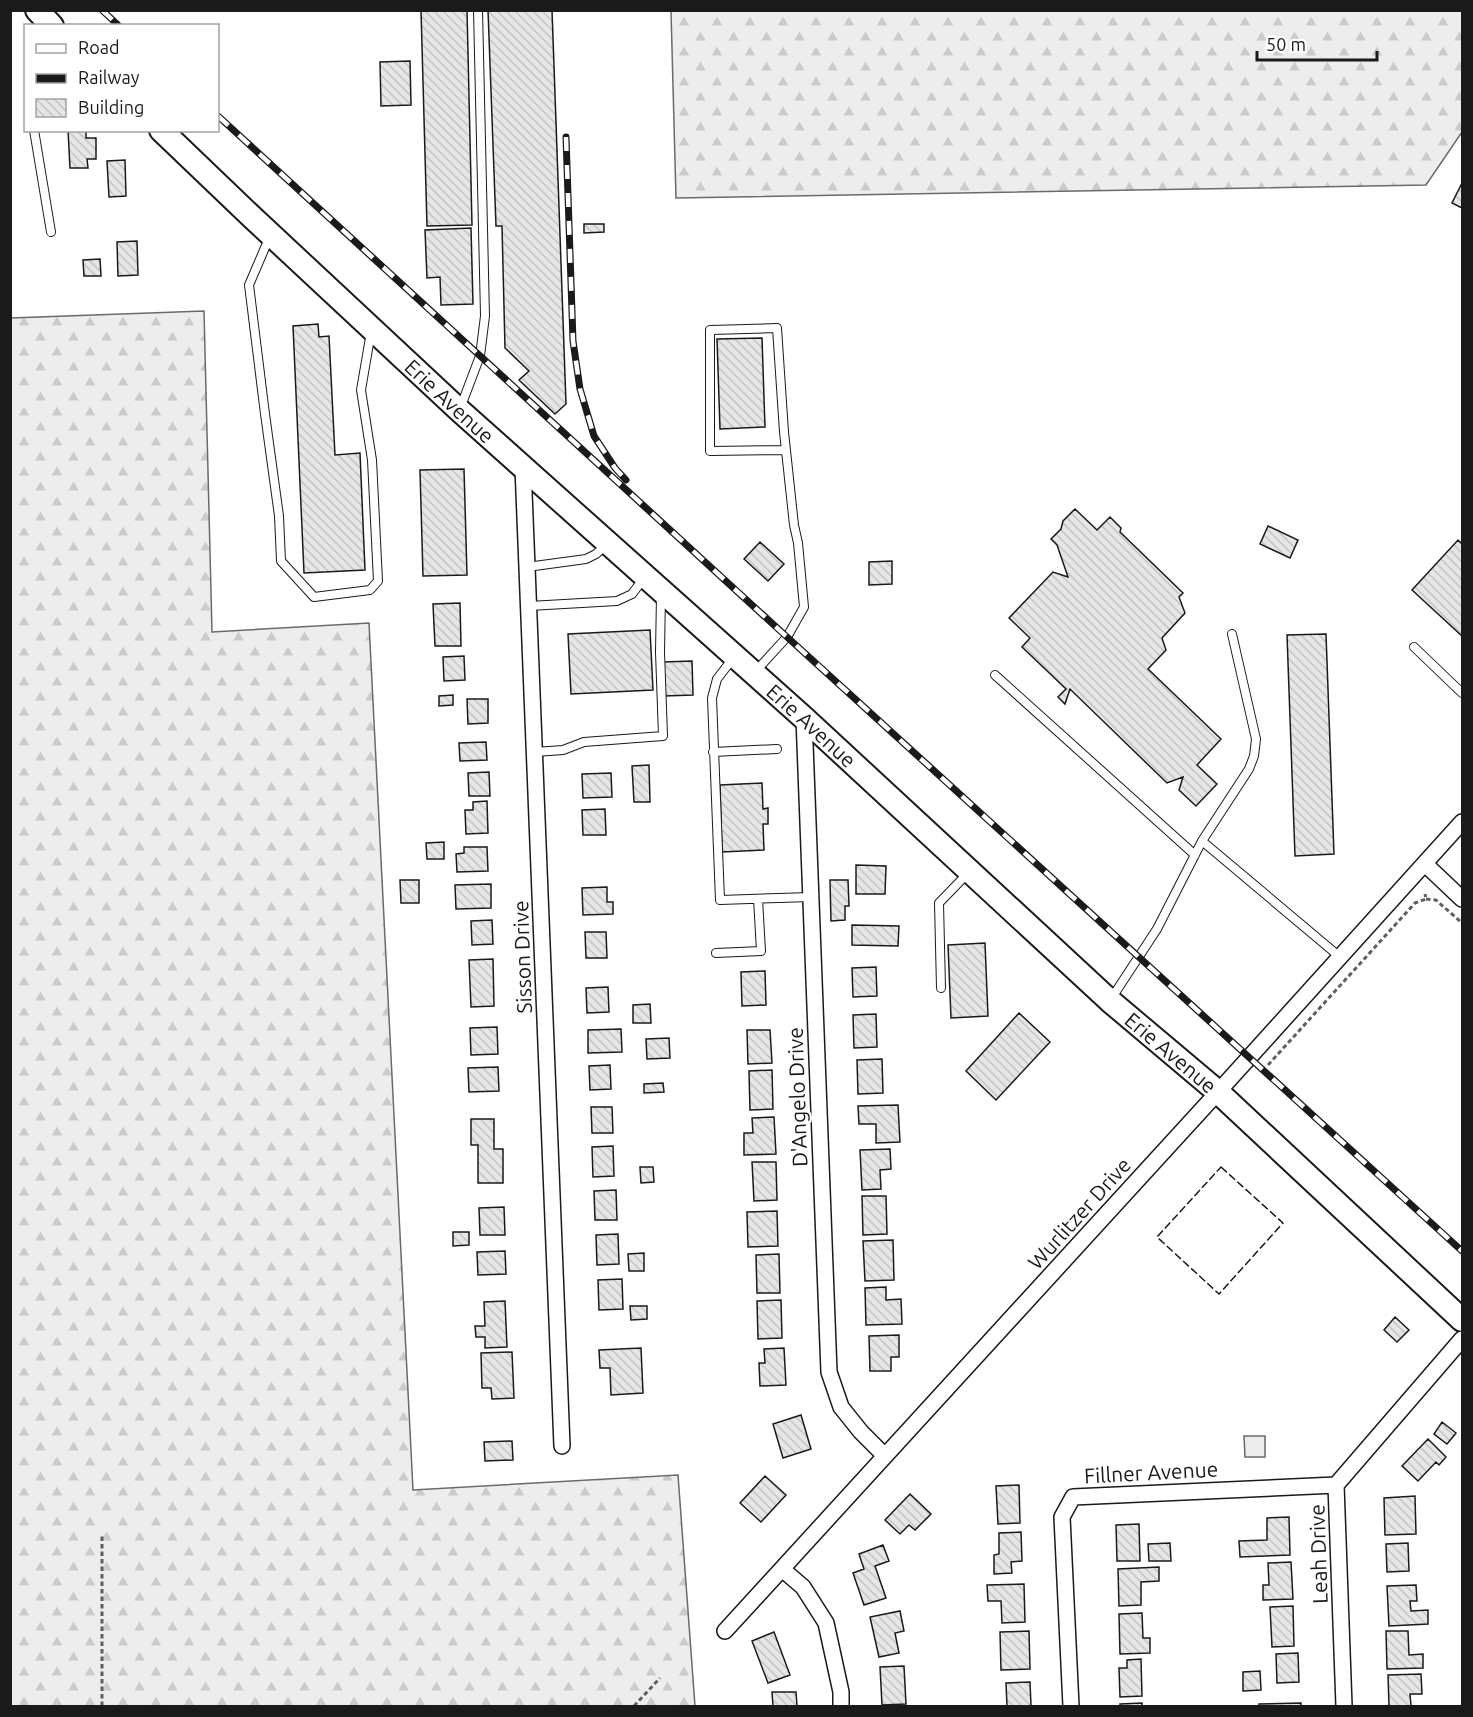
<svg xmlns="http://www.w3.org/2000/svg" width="1473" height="1717" font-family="Ubuntu,sans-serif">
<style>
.forest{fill:url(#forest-firs);stroke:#6a6a6a;stroke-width:1.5}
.built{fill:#ededed;stroke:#6a6a6a;stroke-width:1.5}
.building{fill:url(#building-back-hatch);stroke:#1a1a1a;stroke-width:1.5}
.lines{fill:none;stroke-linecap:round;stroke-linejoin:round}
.service-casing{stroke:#1a1a1a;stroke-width:10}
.minor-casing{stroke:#1a1a1a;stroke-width:18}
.primary-casing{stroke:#1a1a1a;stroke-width:26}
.path{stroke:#5f5f5f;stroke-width:3;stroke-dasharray:4.5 3;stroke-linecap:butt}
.service{stroke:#fff;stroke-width:8}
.minor{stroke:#fff;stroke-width:15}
.primary{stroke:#fff;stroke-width:22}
.rail-casing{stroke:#1a1a1a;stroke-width:7}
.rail{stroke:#fff;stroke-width:4.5;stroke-dasharray:14;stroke-linecap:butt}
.fence{stroke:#1a1a1a;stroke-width:1.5;stroke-dasharray:8 3;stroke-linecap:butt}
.labels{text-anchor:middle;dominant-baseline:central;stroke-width:4.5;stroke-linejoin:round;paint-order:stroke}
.street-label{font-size:21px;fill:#1a1a1a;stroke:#fff}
</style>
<defs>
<pattern id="forest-firs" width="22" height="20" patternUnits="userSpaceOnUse" patternTransform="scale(1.5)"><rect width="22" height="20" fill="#ededed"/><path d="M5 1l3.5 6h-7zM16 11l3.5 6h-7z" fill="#cbcbcb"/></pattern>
<pattern id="building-back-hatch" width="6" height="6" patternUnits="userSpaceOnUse" patternTransform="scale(1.5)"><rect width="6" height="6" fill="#e6e6e6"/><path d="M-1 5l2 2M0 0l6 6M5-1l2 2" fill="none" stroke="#c5c5c5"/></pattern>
</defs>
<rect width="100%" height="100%" fill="#fff"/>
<!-- forest -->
<path class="forest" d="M671,11H1462V132L1426,185L676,198Z
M204,311L212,632L369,623L413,1490L678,1475L695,1706H11V318Z"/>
<!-- built -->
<path class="built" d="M1244,1436H1265V1457H1245Z"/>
<!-- building -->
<path class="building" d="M421,10H467L472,225L427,226Z
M488,10H552L566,404L555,414L519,380L529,371L505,348L502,226H496Z
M410,61L411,105L381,106L380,62Z
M68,130H86V138H96V159H87L88,168H70Z
M125,160L126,196L109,197L107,161Z
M1462,183V208L1452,203Z
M584,224H604V232L584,233Z
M471,228L473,304L441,305L440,277L427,278L425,230Z
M137,241L138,275L118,276L117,242Z
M100,259L101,276H84L83,260Z
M318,324L319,337L329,336L335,455L360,453L365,570L304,573L293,326Z
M762,338L765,427L720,429L717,339Z
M464,469L467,575L423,576L420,470Z
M1075,509L1097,530L1110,517L1121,528L1120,532L1183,593L1179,597L1185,613L1162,638L1166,650L1148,669L1221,739L1197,765L1217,784L1196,806L1179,790L1183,777L1167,783L1070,689L1065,704L1058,697L1066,689L1022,647L1030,638L1009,618L1053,572L1068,577L1057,545L1051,539L1061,529L1063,521Z
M1268,526L1298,540L1290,558L1260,544Z
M1458,540L1462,544V636L1412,590Z
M760,542L784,564L768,581L744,559Z
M892,561V584L869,585V562Z
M460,603L461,646H435L433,604Z
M650,630L653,690L571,694L568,634Z
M1326,634L1334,854L1295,856L1287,635Z
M464,656L465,680L444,681L443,657Z
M692,661L693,695L664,696L663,662Z
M453,695V705L439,706V696Z
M467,699H488V723L468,724Z
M486,742L487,760L460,761L459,743Z
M649,765L650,802H634L632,766Z
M489,772L490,796H469L468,773Z
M611,773L612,797L583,798L582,774Z
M762,783L763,809L768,808V824H763L764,850L722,852L720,785Z
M487,801L488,833L466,834L465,810H473V802Z
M605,809L606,835H583L582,810Z
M444,842V859H427L426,843Z
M464,847H487L488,871L457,872L456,854L464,853Z
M856,865L886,866L885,894H856Z
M400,880H419V903H401Z
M830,880H848L849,906H845V920L831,921Z
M491,884V908L456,909L455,885Z
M607,887V902H613V914L583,915L582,888Z
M492,920L493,944L472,945L471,921Z
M852,925L899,926L898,946L852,945Z
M585,932H606L607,958H586Z
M985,943L988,1016L951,1018L948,945Z
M493,959L494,1006L471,1007L469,960Z
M876,967L877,996L853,997L852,968Z
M765,971L766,1005L742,1006L741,972Z
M608,987L609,1012L587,1013L586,988Z
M650,1004L651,1023H633V1005Z
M1019,1013L1050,1042L996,1100L966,1071Z
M876,1014L877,1047L854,1048L853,1015Z
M497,1027L498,1054L471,1055L470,1028Z
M621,1029L622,1052L588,1053V1030Z
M747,1030H770L772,1063L748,1064Z
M669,1038L670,1058L647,1059L646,1039Z
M882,1059L883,1093L858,1094L857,1060Z
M610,1065L611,1089L590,1090L589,1066Z
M498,1067L499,1091L469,1092L468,1068Z
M772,1070L773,1109L750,1110L749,1071Z
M663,1083L664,1092L644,1093V1084Z
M898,1105L900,1142L876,1143V1124H859L858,1106Z
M591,1107H612L613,1133H592Z
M774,1117L776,1154L744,1155V1133H753L752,1118Z
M471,1119H494V1149H503V1183H478V1145H471Z
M613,1146L614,1176L593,1177L592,1147Z
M890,1149L891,1169L880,1170L881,1189L862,1190L860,1150Z
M752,1162H776L777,1200L754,1201Z
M640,1167H653L654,1182L641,1183Z
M616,1190L617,1220H595L594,1191Z
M862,1196H886L887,1234L863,1235Z
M504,1207L505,1235H480L479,1208Z
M777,1211L778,1246L748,1247L747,1212Z
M453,1232H469V1245L453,1246Z
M618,1234L619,1264L597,1265L596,1235Z
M893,1240L894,1280L865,1281L863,1241Z
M505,1251L506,1274L478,1275L477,1252Z
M644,1253V1271H629L628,1254Z
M779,1254L780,1293H757L756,1255Z
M622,1279L623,1309L599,1310L598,1280Z
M886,1287V1300L901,1299L902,1324L866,1325L865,1288Z
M781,1300L782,1338L758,1339L757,1301Z
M505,1301L507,1347L485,1348V1337H476L475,1326H485L484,1302Z
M630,1306H647V1319L631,1320Z
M1395,1317L1409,1330L1397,1342L1384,1330Z
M899,1335V1357H891V1371H870L869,1336Z
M641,1348L643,1393L611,1395L610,1368H600L599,1350Z
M784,1348L786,1385L760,1386L759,1363H765L764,1349Z
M512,1352L514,1398L492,1399L491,1388H482L481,1353Z
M801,1415L811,1449L783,1458L773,1424Z
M1442,1422L1456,1433L1447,1444L1434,1434Z
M1428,1439L1446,1457L1439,1465L1436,1462L1418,1481L1402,1466Z
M512,1441L513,1460L485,1461L484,1442Z
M765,1476L786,1495L761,1522L740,1503Z
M1019,1485L1020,1523L998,1524L996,1486Z
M910,1494L931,1514L915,1530L909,1525L900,1534L885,1520Z
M1415,1496L1416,1534L1385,1535L1384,1498Z
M1289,1517L1290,1555L1240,1557L1239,1541L1267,1540V1518Z
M1139,1524L1140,1561H1117L1116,1525Z
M1021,1532L1022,1561L1011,1562L1012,1573L994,1574V1555L999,1554V1533Z
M1170,1543L1171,1561H1149L1148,1544Z
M1408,1543L1409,1571L1387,1572L1386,1544Z
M883,1545L889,1561L875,1566L886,1598L864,1605L853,1573L864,1569L859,1554Z
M1291,1562L1293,1599L1263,1600V1585H1269L1268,1563Z
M1159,1567V1581L1141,1582V1605L1119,1606L1118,1569Z
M1024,1584L1025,1622L1002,1623L1001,1601H988L987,1585Z
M1416,1585L1417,1601H1410L1411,1611L1428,1610V1624L1389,1626L1387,1586Z
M1293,1606L1294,1646L1272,1647L1270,1607Z
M900,1611L904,1631L895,1633L899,1653L879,1657L870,1617Z
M1142,1613L1143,1638H1150V1653L1120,1654L1119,1614Z
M1029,1631L1030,1669L1001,1670L1000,1632Z
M1386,1631H1408L1409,1655L1423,1654V1668L1387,1669Z
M774,1632L790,1675L768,1683L752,1641Z
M1298,1653L1299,1682L1277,1683L1276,1654Z
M1141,1659L1142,1696L1120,1697L1119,1668H1127V1660Z
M904,1666L906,1704L882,1705L880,1667Z
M1260,1671L1261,1690L1243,1691V1672Z
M1421,1674L1422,1694H1410L1411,1706H1389L1388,1675Z
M1030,1682L1031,1706H1007L1006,1683Z
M772,1692H796L797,1706H773Z
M1142,1703V1706H1120V1704Z
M1301,1703V1706H1259V1704Z"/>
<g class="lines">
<defs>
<path id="service" d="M34,130L51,232
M270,236L249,285L265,414L279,516L281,561L314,597L370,590L378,581L372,460L361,390L371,332
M461,406L480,356L485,316L478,10
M527,567L586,559L596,554L607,544
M529,606L617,601L632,594L644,578
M1414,647L1462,693
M734,657L717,679L712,698L720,900L811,897
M755,672L787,637L804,607L798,543L794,525L784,432L777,328L710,330V451L786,450
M995,675L1195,855
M535,752L563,750L584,742L663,736L660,652L661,595
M713,752L777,749
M1202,841L1249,769L1254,756L1256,739L1232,634
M716,953L761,951L758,899
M941,988L939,903L969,872
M1111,999L1157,929L1202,841L1340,957"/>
<path id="minor" d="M523,467L562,1446
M804,718L829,1372L841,1407L861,1432L885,1456
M1425,864L1462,899
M782,1569L803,1587L826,1623L841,1692V1706
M725,1631L1218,1092L1462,822
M1071,1706L1062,1517L1073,1497L1336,1485
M1344,1706L1336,1485L1462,1339"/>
<g id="primary">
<path d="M37,10L52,26"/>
<path id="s1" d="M161,130L253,218L459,410L804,718L1110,1001L1218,1092L1462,1320"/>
</g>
</defs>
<!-- service casing -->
<use href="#service" class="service-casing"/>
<!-- minor casing -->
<use href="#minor" class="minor-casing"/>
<!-- primary casing -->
<use href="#primary" class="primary-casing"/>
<!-- path -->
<path class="path" d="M1426,899L1436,900L1462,923
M1268,1065L1415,903L1426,899L1425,894
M102,1706V1534
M634,1706L660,1678"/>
<!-- service -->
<use href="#service" class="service"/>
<!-- minor -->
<use href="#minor" class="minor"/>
<!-- primary -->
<use href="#primary" class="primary"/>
<defs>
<path id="rail" d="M102,10L119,26
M218,116L787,637L1462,1251
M566,137L573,341L580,389L594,436L615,468L626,480"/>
</defs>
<!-- rail casing -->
<use href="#rail" class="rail-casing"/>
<!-- rail -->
<use href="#rail" class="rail"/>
<!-- fence -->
<path class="fence" d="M1221,1167L1283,1223L1219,1294L1157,1237Z"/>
</g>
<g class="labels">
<!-- street labels -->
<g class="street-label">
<text stroke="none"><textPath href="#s1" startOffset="396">Erie Avenue</textPath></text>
<text stroke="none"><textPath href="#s1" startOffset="882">Erie Avenue</textPath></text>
<text transform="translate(522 957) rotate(-92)">Sisson Drive</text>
<text stroke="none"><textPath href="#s1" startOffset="1368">Erie Avenue</textPath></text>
<text transform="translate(797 1097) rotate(-92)">D'Angelo Drive</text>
<text transform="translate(1079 1213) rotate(-48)">Wurlitzer Drive</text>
<text transform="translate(1151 1472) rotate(-3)">Fillner Avenue</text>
<text transform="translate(1318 1554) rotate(-92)">Leah Drive</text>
</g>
</g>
<!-- border -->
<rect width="1473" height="1717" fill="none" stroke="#1a1a1a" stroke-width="24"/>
<!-- legend -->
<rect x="24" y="24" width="195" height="108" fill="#ffffff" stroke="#a3a3a3" stroke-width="1.5"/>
<rect x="36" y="44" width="30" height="9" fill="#ffffff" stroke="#a3a3a3" stroke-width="1.5"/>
<text x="78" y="54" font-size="18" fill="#1a1a1a">Road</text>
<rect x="36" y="74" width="30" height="9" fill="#1a1a1a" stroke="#a3a3a3" stroke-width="1.5"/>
<text x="78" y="84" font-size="18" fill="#1a1a1a">Railway</text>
<rect x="36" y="99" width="30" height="18" fill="url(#building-back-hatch)" stroke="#a3a3a3" stroke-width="1.5"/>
<text x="78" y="114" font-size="18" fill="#1a1a1a">Building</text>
<!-- scale -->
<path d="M1257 51v9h120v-9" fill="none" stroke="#1a1a1a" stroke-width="3"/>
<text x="1266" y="51" font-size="18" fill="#1a1a1a" stroke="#ffffff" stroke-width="4.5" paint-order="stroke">50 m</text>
</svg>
